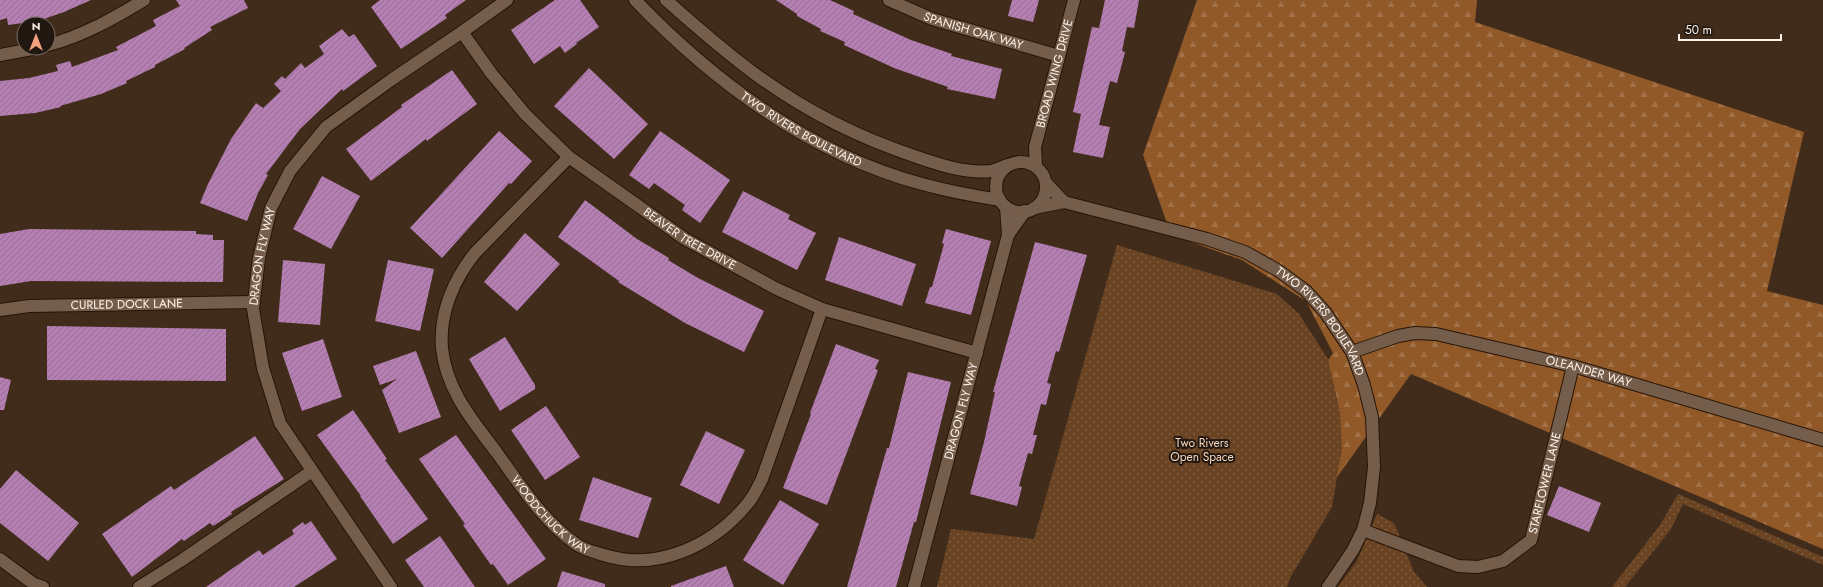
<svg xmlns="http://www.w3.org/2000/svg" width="1823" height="587" font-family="Jost,sans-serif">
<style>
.forest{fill:url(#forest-firs)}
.park{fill:url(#park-dots)}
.building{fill:url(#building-hatch)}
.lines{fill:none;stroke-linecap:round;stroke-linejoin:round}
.minor-casing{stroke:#271405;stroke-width:14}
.minor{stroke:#745d4b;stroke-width:12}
.labels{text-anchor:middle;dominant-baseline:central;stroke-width:4;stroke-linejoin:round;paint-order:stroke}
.street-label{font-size:12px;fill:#fef3ea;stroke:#201710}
.park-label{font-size:12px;fill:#f8d6bc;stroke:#201710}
</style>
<defs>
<pattern id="forest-firs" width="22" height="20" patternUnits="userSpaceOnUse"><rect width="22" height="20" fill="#915928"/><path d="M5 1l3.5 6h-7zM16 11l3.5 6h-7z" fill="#a27147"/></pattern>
<pattern id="park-dots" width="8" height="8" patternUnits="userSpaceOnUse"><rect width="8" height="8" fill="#694322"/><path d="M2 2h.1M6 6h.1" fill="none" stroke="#805f42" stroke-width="1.8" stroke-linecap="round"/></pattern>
<pattern id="building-hatch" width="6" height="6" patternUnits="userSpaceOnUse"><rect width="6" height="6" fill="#b57fb3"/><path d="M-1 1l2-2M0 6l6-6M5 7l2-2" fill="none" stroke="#906c8d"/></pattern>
</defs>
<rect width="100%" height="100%" fill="#412c1c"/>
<!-- forest -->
<path class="forest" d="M1197,0H1477L1475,22L1804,132L1767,291L1823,305V549L1411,374L1312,512L944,587L1033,554L1319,373L1333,353L1306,301L1242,260L1171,235L1143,155Z"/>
<!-- park -->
<path class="park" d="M1117,245L1277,294L1299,314L1328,359L1340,412L1342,448L1332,507L1290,578L1287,587H937L951,529L1034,539Z
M1678,494L1823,557V565L1683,504L1671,529L1625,587H1612L1660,525Z
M1377,514L1394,523L1414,572L1427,587H1338L1357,561Z"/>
<!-- building -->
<path class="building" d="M0,0H91L64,12L38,21L8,25L7,18L0,20Z
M176,0H244L248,8L210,27L212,30L184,48L185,49L155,65V67L126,81L127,83L101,94L60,106L61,107L35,113L0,116V81L29,78L58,71L56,65L70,61L72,67L118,50L116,47L156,26L153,20L180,6Z
M380,0H466L445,15L447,18L401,49L371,7Z
M555,0H580L599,27L576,43L577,44L565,53L560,46L534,64L511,30Z
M776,0H830L854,11L853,14L911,40L952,54L951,56L1002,69L995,99L947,89L948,87L894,68L844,45L845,42L820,31L821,29L797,16V14Z
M1012,0H1039L1033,22L1008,16Z
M1105,0H1139L1134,28L1127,27L1122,51L1125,52L1117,83L1110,81L1099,125L1110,127L1103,158L1073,152L1081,114L1073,112L1092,27L1099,28Z
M342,29L349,37L354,34L377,66L343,91L342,89L300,129L266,174L268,175L258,193L247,221L200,203L208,184L231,139L256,103L263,108L281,91L274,84L282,76L285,79L301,63L305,68L324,54L319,46Z
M589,68L648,124L614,159L554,106Z
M452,70L477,104L427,141L426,139L371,181L346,149L402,107L401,105Z
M499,131L532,161L511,184L509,183L442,258L410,228Z
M660,131L730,180L700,223L682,210L685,205L654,183L649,189L629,175Z
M322,176L360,196L331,249L293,229Z
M743,191L790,215L788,219L816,233L797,270L722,232Z
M585,200L637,239L669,258L668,260L698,278L764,311L744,352L685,323L618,282L619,281L558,237Z
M29,229L196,231V234L213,235V240H224L223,282L31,281L0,286V234Z
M946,229L991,241L971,315L925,303L930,287H932L944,244L942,243Z
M525,233L560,264L517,311L484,282Z
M839,237L916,264L902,306L825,280Z
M1035,242L1087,255L1059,352L1056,351L1047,383L1051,384L1046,405L1041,404L1033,435H1037L1032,454L1028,453L1019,486L1022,487L1017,506L970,494L984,442L995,392H993Z
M283,260L325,264L320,325L278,322Z
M388,260L434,269L420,331L375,321Z
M47,326L226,329V381L47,380Z
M505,337L535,385V389L500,411L469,359Z
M323,339L342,397L302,411L282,353Z
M836,344L879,360L875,369L878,370L827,505L783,488L811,414L810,413Z
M416,351L441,417L399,433L382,390L397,379L380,385L373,366Z
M908,372L951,382L916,522H914L896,587H847L887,448H889Z
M0,377L11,380L4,410H0Z
M546,406L580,457L545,480L511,430Z
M353,410L387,459L385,460L428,519L393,544L360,496H361L317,435Z
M706,431L745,450L719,504L680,485Z
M456,435L546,559L508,585L493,564L491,565L463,525L465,524L419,459Z
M255,436L284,479L231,512L232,514L213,526L210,523L184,541L182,539L132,577L102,534L171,486L174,490Z
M16,470L79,523L48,561L0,523V489Z
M593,477L652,498L638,538L579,520Z
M1559,486L1601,503L1589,532L1547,515Z
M780,500L819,524L783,585L743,560Z
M311,521L337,559L294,587H206L259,550L263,555L294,534L292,530L303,522L305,525Z
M440,536L475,587H424L405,560Z
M726,566L734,587H671V586Z
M562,571L605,584V587H557Z"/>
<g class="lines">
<defs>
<g id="minor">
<path id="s1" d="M635,0C714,82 811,154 922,184C948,191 974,196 1000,200"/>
<path d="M666,0C697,27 728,55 762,79C808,112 860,138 914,156C937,164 966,174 991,171C996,170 1002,167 1008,165"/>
<path id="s2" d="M889,0L932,19L1059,56"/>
<path id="s3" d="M462,32L491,73L525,114L569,157L685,239L777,289L822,309L977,353"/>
<path d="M48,45C83,36 114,18 144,0"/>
<path d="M0,55L37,48"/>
<path id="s4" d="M569,157L475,253C454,279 439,313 442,348C446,390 473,421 497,453C521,486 542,520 576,544C584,550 595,552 604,555C658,572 714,545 748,503C754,496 758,487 762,479L822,309"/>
<circle cx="1021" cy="187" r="25"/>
<path id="s5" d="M1036,166L1035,147L1074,0"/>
<path id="s6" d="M1064,202L1207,239L1245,252L1279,271L1306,291L1325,312L1352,352L1364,385L1372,417L1374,467L1370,503L1363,530L1353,550L1328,587"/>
<path d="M1034,208L1064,202L1046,183"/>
<path d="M1008,235L1025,211"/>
<path id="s7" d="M0,310L29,306L254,302"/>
<path id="s8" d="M1352,352L1398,336L1415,333L1436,334L1573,366L1823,440"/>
<path id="s9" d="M1363,530L1458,566L1478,567L1503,561L1531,540L1573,366"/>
<path d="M0,559L34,584L43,587"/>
<path d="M139,587L182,560L312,471"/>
<path id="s10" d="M391,587L280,423L263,368L253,309L259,258L271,208L290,171L326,127L391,80L462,32L507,0"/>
<path id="s11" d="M914,587L1008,235L1006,207"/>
</g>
</defs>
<!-- minor casing -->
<use href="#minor" class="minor-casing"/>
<!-- minor -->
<use href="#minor" class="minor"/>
</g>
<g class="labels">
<!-- street labels -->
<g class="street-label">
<text stroke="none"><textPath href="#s2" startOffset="90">SPANISH OAK WAY</textPath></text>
<text stroke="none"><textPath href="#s5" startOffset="95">BROAD WING DRIVE</textPath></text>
<text stroke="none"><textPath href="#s1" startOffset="212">TWO RIVERS BOULEVARD</textPath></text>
<text stroke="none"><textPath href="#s3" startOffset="311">BEAVER TREE DRIVE</textPath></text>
<text stroke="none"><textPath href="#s10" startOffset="369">DRAGON FLY WAY</textPath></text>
<text stroke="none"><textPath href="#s7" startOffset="127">CURLED DOCK LANE</textPath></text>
<text stroke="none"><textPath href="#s6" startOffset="293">TWO RIVERS BOULEVARD</textPath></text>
<text stroke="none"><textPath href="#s8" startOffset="244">OLEANDER WAY</textPath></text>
<text stroke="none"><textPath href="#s11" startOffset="182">DRAGON FLY WAY</textPath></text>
<text stroke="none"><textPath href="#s9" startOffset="241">STARFLOWER LANE</textPath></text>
<text stroke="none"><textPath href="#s4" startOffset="440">WOODCHUCK WAY</textPath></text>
</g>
<!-- park labels -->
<g class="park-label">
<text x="1202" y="443">Two Rivers<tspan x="1202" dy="14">Open Space</tspan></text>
</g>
</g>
<!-- north arrow -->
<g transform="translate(36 36)"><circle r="19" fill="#201710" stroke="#796f67"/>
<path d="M0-3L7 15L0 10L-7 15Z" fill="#f2a17e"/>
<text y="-6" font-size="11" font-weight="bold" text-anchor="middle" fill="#fef3ea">N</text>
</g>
<!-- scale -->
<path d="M1679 34v6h102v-6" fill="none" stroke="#fef3ea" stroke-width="2"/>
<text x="1685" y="34" font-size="12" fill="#fef3ea" stroke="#201710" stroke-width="3" paint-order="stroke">50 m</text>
</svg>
